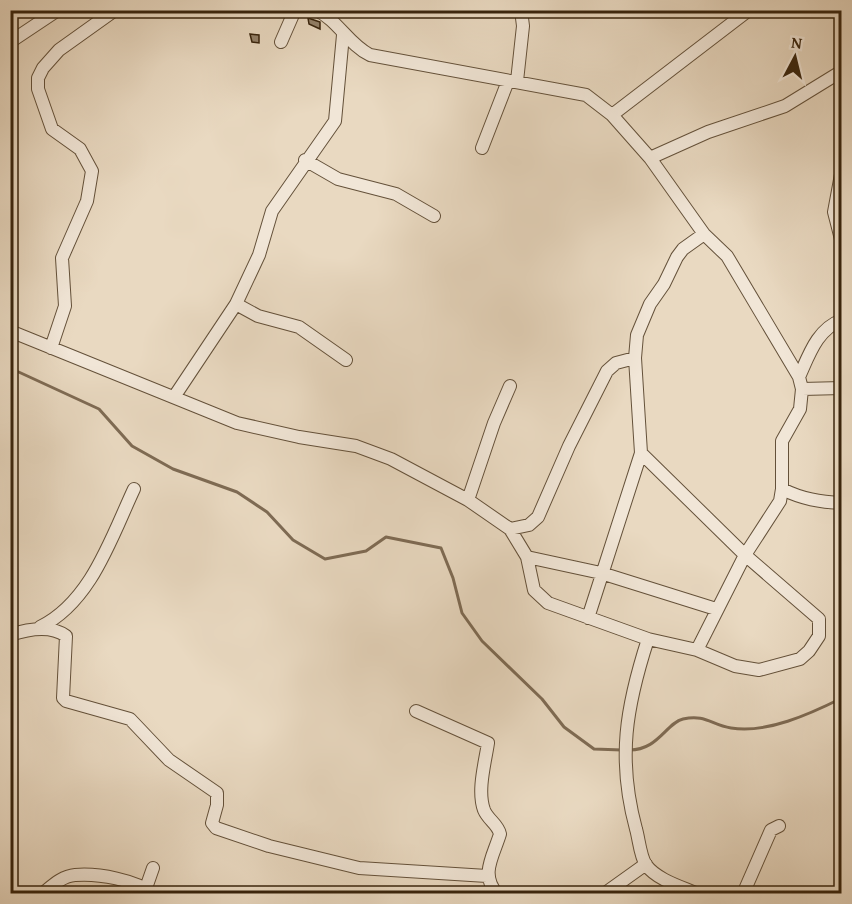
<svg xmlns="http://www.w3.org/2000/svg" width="852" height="904" font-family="'Gentium Book Plus',serif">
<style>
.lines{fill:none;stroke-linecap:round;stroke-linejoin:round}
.stream{stroke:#7e6b54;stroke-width:3}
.building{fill:#94826b;stroke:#38240d;stroke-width:1.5}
.minor-casing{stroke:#64513a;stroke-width:14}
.minor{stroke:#f1e6d7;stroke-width:12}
</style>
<rect width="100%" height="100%" fill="#e9d9c1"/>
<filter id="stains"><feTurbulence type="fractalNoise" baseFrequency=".00333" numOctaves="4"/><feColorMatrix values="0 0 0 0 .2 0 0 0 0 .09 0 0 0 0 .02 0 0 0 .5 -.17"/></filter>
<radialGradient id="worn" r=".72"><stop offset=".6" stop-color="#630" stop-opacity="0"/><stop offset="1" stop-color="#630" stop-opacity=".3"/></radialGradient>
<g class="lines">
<!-- stream -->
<path class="stream" d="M10,368L99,409L132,446L173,469L237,492L267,512L293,540L325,559L366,551L386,537L441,548L453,578L462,613L482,641L542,699L564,727L594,749L622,750
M628,750C658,751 666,723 683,719C706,714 711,725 731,728C766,734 810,714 842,698"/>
</g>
<!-- building -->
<path class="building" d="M308,18L320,22V29L309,24Z
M250,34L259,35V43L252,42Z"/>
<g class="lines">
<defs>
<path id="minor" d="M51,10H82
M316,10C338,20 348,44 370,55L586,95L612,115L650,158L704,234L727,256L799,377L802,389L800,409L782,441V489L780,501L745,555L697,650
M10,42L55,12
M281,42L295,10
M517,81L523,26L521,10
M612,115L749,10
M482,148L508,81
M650,158L708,132L785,106L842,71
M305,160L338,179L396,194L434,216
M842,169L834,212L842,243
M236,304L258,316L299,327L346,360
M10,331L237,423L299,437L356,446L391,459L468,500L510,529L527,557L534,590L548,603L648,639C626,707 617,759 636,829C639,839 640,856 646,865C657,880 682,887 698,894
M51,348L65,306L62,258L87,201L92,171L80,149L52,129L38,89V78L43,68L59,50L115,10
M799,377C809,355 817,329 842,320
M802,389L842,388
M174,397L236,304L259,255L272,211L335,121L343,35
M641,453L745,555L819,619V636L809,651L800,659L759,670L735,666L697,650L648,639
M782,489C802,499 820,502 842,503
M468,500L494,423L510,386
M510,529L529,525L538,517L569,446L607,371L616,363L635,358
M527,557L601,573L716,609
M588,618L641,453L635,358L637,335L650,304L664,284L677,257L683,249L704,234
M40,627C91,602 111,538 134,489
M10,635C28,629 51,625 66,636L63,698L66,701L130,719L169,760L217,793V805L212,823L216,828L269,846L359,868L487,876
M416,711L488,743C485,763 477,791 484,810C488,820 498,824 500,834C493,857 480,874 497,894
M146,888L153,868
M42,894C52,886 62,876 75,875C99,873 135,880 154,894
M604,894L646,864
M743,894L771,830L779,826"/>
</defs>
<!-- minor casing -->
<use href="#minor" class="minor-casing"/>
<!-- minor -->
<use href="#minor" class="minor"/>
</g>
<!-- margin -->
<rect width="852" height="904" fill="none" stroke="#e9d9c1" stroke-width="36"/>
<rect x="12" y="12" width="828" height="880" fill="none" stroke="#38240d" stroke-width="3"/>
<rect x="18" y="18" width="816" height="868" fill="none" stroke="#38240d" stroke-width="1.5"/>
<!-- north arrow -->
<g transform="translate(795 57) rotate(7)" stroke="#f1e6d7" stroke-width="4.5" paint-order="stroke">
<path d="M0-4.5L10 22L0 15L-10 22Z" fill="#38240d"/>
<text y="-9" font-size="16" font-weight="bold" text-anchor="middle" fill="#38240d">N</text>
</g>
<rect width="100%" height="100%" filter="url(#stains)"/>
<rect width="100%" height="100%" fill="url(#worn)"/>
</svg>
